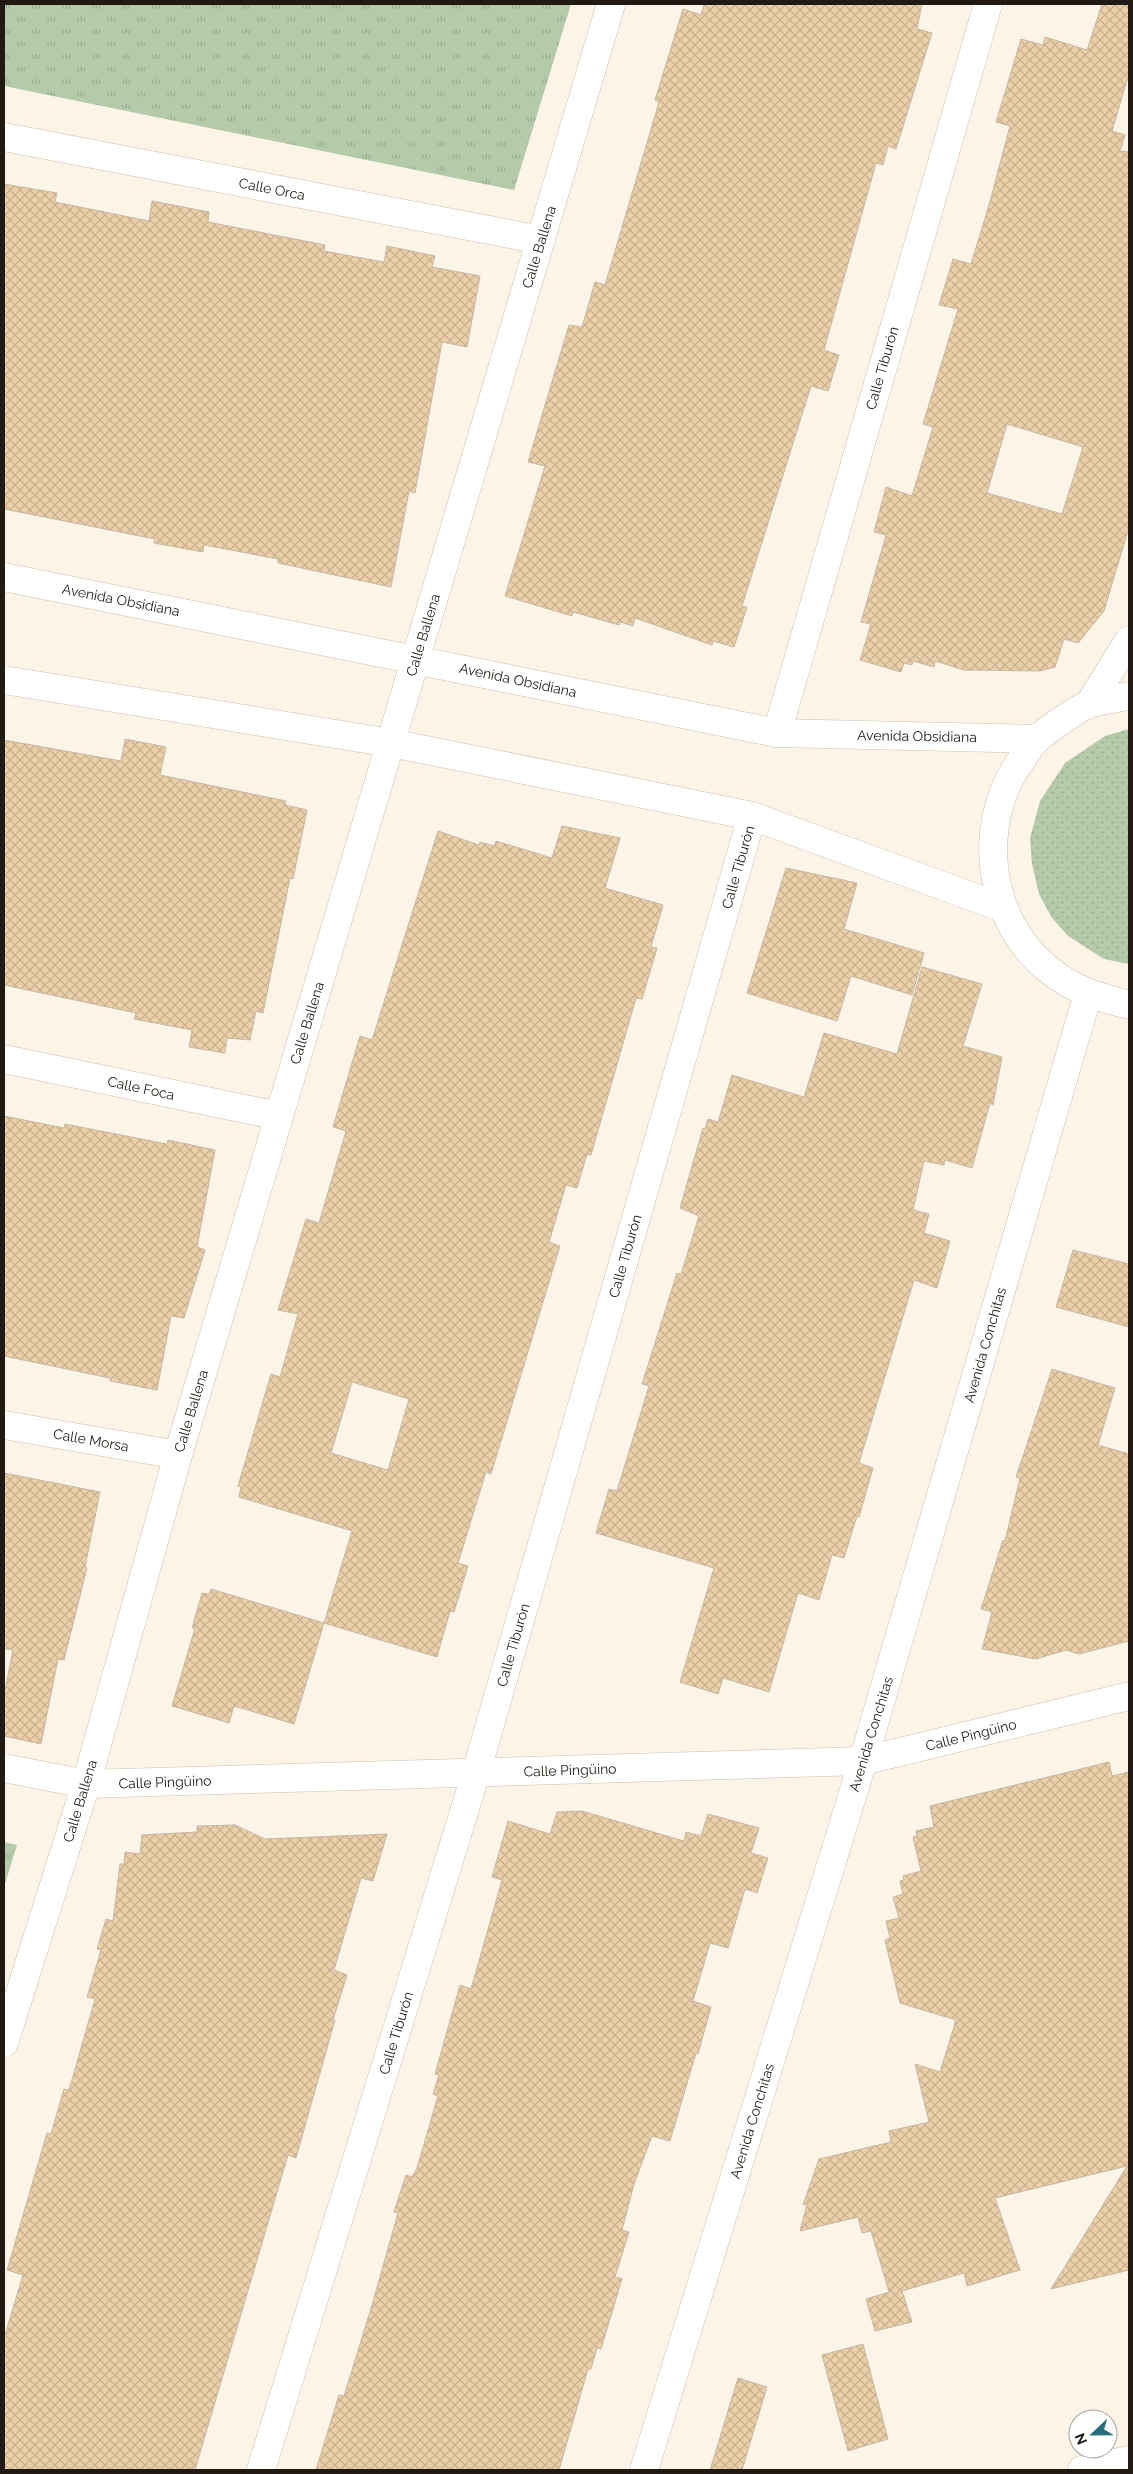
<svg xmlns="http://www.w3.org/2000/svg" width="1133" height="2474" font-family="Raleway,sans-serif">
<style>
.grass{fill:url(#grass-dots)}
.park{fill:url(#park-tufts)}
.building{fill:url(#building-cross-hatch);stroke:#c6b8a4;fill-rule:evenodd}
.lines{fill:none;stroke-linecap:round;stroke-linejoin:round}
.minor-casing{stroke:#cdbfab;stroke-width:29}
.tertiary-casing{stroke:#cdbfab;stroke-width:29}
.minor{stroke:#fff;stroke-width:28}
.tertiary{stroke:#fff;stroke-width:28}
.labels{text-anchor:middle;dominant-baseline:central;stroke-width:4;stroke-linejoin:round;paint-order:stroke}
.street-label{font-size:14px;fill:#201a13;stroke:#fff}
</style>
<defs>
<pattern id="grass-dots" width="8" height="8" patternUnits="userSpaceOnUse" patternTransform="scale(1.25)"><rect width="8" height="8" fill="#b4caa8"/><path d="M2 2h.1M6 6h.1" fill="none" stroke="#9aad90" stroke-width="1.8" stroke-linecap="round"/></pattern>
<pattern id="park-tufts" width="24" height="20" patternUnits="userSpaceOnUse" patternTransform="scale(1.25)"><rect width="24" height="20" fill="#b4caa8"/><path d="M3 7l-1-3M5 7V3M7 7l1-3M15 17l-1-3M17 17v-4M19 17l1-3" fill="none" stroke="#9aad90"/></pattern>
<pattern id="building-cross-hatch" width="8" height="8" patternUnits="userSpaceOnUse" patternTransform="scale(1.25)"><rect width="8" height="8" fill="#ebcfa8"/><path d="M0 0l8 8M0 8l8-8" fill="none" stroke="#c9b190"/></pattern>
</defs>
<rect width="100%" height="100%" fill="#fdf4e8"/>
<!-- grass -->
<path class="grass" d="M1129,729V964L1104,959L1068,936L1052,918L1039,894L1032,864L1030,838L1040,801L1065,763L1105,736Z"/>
<!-- park -->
<path class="park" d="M4,4H571L514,190L4,86Z
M4,1842L17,1845L4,1887Z"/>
<!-- building -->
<path class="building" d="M704,4H922L917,29L932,33L896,149L888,146L883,165L876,163L824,350L839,355L828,391L811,386L742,606L747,607L734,647L713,641L712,645L635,618L633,626L620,622L619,625L573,612L572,616L505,596L545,466L528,462L569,325L582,327L595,282L605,285L659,102L655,100L683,9L701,15Z
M1102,4H1129V74L1112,131L1125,135L1120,151L1129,152V527L1104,611L1078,643L1064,639L1055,667L1040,671L964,670L935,661L934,667L913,661L912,665L904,663L901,672L860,660L871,624L861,622L886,535L874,532L886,487L912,496L933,427L923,424L958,309L939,305L953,259L971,264L989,205L1010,126L996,122L1021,39L1043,45L1045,37L1087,50ZM1007,424L1083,447L1062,514L987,493Z
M4,184L57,193L55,202L149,221L152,201L209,212L208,222L325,245L324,251L384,262L387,246L435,256L432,267L480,276L467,347L442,342L415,493L409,491L391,587L278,563V559L204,545L203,552L154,543L155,539L4,509Z
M125,739L166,747L160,775L286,801L285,805L307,810L293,879L290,878L263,1013L256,1011L250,1040L227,1038L225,1053L189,1047L192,1030L134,1019L136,1013L4,985V740L121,761Z
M562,826L620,838L605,888L663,905L651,947L657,948L642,999L636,998L591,1155L587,1154L577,1188L566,1185L549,1242L560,1246L491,1474L486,1472L458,1563L468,1566L454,1612L450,1611L437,1657L324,1623L352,1531L239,1497L241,1487L238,1486L271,1374L280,1377L298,1314L278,1310L306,1219L319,1223L346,1131L333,1127L343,1093L360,1036L372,1040L438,831L479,845L480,842L494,846L496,841L552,858ZM352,1382L409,1399L388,1470L331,1453Z
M786,868L857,883L844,929L924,953L912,995L851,976L837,1021L747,993Z
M922,967L982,984L963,1046L1002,1057L993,1105L990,1103L972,1168L945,1160L944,1165L924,1161L913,1210L929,1214L924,1233L950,1241L937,1288L914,1280L859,1463L873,1468L859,1517L857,1516L844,1558L832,1555L819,1600L798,1593L769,1692L723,1678L718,1694L680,1682L714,1568L596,1533L609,1489L617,1491L649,1386L642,1384L677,1273L681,1274L699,1216L680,1208L703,1128L705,1129L708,1119L718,1122L732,1075L804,1097L824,1033L897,1054Z
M4,1116L64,1128L65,1124L167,1144L168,1140L215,1150L197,1247L205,1250L184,1318L171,1316L157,1390L110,1381V1378L4,1356Z
M1073,1250L1129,1264V1327L1056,1307Z
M1052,1369L1115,1388L1098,1445L1129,1454V1641L1079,1654L1066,1650L1036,1659L982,1649L992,1612L981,1609L1003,1540L1005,1541L1020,1478L1016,1477Z
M4,1473L100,1492L85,1567L87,1568L64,1660L58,1659L41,1744L4,1736V1695L13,1650L4,1649Z
M211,1589L324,1623L294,1724L234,1706L229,1723L172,1706L195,1628H192L202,1593L209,1594Z
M1109,1762L1112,1776L1129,1772V2270L1051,2289L1127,2166L995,2198L1020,2270L967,2286L964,2273L902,2291L912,2322L875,2331L866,2299L889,2292L871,2231L862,2233L858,2217L800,2231L807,2204L803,2205L819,2159L891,2142L889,2131L929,2122L915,2064L940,2072L956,2020L900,2003L885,1940L890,1938L886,1921L899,1918L893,1897L903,1894L900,1881L904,1880L903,1876L921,1871L913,1837L917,1836L916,1831L934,1827L930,1806Z
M582,1811L684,1841L686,1832L701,1836L708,1814L759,1828L751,1853L768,1858L757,1893L745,1889L728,1948L710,1943L693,2001L711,2007L698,2054L696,2053L670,2141L652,2136L634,2184L622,2230L629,2232L615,2277L622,2279L601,2349L597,2348L591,2369H588L559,2470H316L339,2395L344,2396L372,2305L398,2213L394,2212L406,2175L412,2177L417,2168L438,2096L433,2094L439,2075L435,2074L460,1985L471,1989L502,1880L492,1877L508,1821L550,1834L557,1812Z
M235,1825L265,1839L387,1834L373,1881L361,1878L334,1970L347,1975L333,2020H335L296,2158L288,2155L195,2470H4V2338L23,2275L7,2270L47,2133L51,2134L64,2089L69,2090L95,1999L87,1997L101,1950L97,1949L106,1919L113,1921L120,1864H124L125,1852L140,1854L142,1835L197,1832V1826Z
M863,2344L888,2439L848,2451L822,2355Z
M738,2378L767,2387L742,2470H710Z"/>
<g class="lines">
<defs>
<path id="minor" d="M4,137L541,240
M777,733L988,4
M4,1059L279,1116
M4,1425L178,1455
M4,1768L86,1784L863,1761L1129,1696
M4,2043L86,1784L178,1455L611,4
M261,2470L476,1773L752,816
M1082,2470L1129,2460"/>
<path id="tertiary" d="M4,577L777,733L1037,739
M4,680L391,743L752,816L1003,908
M1129,696C1117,698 1104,700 1092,703C1081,706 1047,730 1038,738C1031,743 1027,752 1022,759C974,824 987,925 1053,973C1076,991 1102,998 1129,1005
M1090,703L1129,640
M644,2470L863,1761L1088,994"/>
</defs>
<!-- minor casing -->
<use href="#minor" class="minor-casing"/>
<!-- tertiary casing -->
<use href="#tertiary" class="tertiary-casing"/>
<!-- minor -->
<use href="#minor" class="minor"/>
<!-- tertiary -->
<use href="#tertiary" class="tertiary"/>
</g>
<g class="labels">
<!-- street labels -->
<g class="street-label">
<text transform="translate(272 189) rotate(11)">Calle Orca</text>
<text transform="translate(539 247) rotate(-73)">Calle Ballena</text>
<text transform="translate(882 368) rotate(-74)">Calle Tiburón</text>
<text transform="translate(121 600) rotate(11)">Avenida Obsidiana</text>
<text transform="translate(423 635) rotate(-73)">Calle Ballena</text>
<text transform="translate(518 680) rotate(12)">Avenida Obsidiana</text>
<text transform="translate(917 736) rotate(1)">Avenida Obsidiana</text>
<text transform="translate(738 867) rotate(-74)">Calle Tiburón</text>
<text transform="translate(307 1023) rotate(-73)">Calle Ballena</text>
<text transform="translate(141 1088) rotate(12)">Calle Foca</text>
<text transform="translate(625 1256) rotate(-74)">Calle Tiburón</text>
<text transform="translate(985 1345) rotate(-74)">Avenida Conchitas</text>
<text transform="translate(191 1411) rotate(-73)">Calle Ballena</text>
<text transform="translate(91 1440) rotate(10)">Calle Morsa</text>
<text transform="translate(513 1645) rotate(-74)">Calle Tiburón</text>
<text transform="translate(871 1734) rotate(-73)">Avenida Conchitas</text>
<text transform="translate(971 1735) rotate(-14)">Calle Pingüino</text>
<text transform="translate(570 1770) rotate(-2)">Calle Pingüino</text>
<text transform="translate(165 1782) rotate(-2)">Calle Pingüino</text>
<text transform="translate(80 1801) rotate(-73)">Calle Ballena</text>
<text transform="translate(396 2033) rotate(-73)">Calle Tiburón</text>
<text transform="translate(752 2121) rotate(-73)">Avenida Conchitas</text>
</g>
</g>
<!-- border -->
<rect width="1133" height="2474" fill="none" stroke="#201a13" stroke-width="10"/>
<!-- north arrow -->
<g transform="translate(1093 2434) rotate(248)"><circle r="24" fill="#ffffff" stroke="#a6a3a1"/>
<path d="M0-4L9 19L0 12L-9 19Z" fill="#266c7b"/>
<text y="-8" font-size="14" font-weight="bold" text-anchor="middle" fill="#201a13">N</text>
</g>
</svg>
